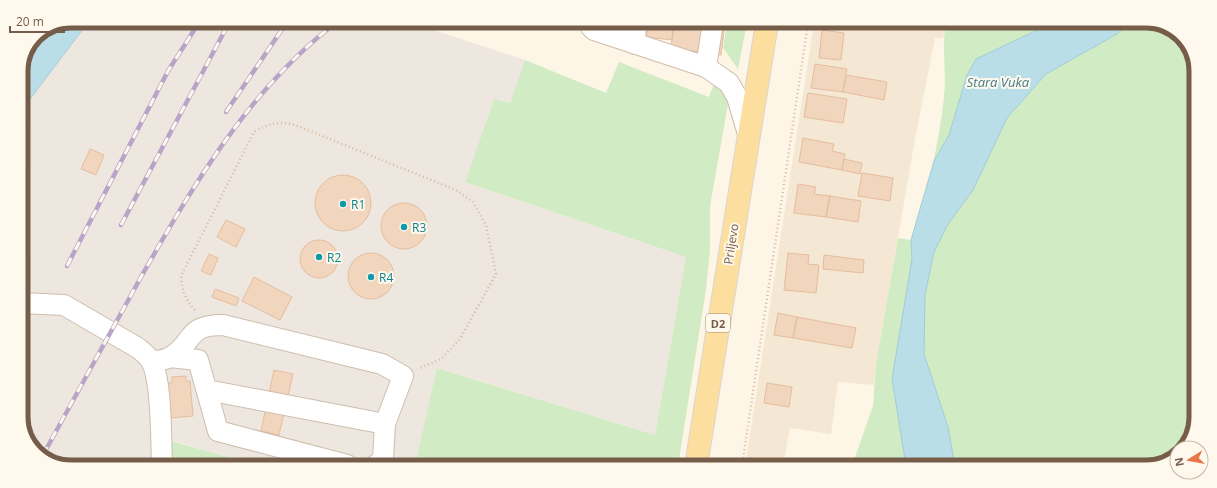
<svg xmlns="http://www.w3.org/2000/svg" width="1217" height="488" font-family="'Open Sans',sans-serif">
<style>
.residential{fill:#f4e8d4}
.industrial{fill:#ede7e0}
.green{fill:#d1ebc4}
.water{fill:#badee7;stroke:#a0cdd9}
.building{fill:#f2d5bd;stroke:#e5bd9d}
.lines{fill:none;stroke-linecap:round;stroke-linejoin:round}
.minor-casing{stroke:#cfbdac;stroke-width:22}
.major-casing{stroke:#dbd5d0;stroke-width:24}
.path{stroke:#d8b9a0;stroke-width:2.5;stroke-dasharray:1 3;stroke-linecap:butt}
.minor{stroke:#fff;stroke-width:20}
.major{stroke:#fcde9e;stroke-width:22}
.rail-casing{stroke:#b9a4c7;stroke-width:4.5}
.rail{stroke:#fff9ed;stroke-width:3;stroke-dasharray:9;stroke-linecap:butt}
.culture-dot{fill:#0f9aa8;stroke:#fff9ed;stroke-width:1.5}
.labels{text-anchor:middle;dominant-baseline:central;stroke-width:4;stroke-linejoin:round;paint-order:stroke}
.shield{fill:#fff9ed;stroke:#9f8c7b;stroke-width:1}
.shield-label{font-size:11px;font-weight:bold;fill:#765d4a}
.culture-label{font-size:12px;fill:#0d838f;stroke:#fff9ed;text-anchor:start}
.street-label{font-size:12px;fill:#765d4a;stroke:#fff9ed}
.water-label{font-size:13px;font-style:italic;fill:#437a8a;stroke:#fff9ed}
.rim{fill:none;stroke:#765d4a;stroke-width:5}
</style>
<rect width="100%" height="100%" fill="#fdf5e6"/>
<!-- residential -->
<path class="residential" d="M814,23H946L943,38H935L915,139L876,364L874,385L838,382L831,434L790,428L783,466H745Z"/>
<!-- industrial -->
<path class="industrial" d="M89,21L409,22L525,60L510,103L494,99L465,182L686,257L655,435L438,368L415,465H258L166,439L163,465L55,464L31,447L21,420V111Z"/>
<!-- green -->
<path class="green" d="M727,23H747L738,69L723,48Z
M946,23L1162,24L1186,41L1196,68L1195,134L1187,168L1195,179L1193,433L1183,448H1177L1176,457L1146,467L852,466L873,406L876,364L898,238L911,240C927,194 939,145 944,97C947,72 941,48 946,23Z
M525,60L606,93L619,62L709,97L714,84C722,90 726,94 728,104L710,206V250L706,289L678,466L415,465L437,368L655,435L686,257L465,182L494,99L510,103Z
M171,441L258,465H173Z"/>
<!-- water -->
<path class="water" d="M71,21H89L21,111V68L36,36Z
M1052,23L1128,24L1117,34L1046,74L1007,118L973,190L948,224L934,252L925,295L924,354L948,427L955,467L906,466L892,379L912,259L911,240L934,161L949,135L967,75L976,59Z"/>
<!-- building -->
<path class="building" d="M621,22H648L646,37L619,33Z
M648,22L674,23L672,40L646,37Z
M674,23H725L721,55L671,48Z
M862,23H896V28Z
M822,30L844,33L841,60L819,58Z
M815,64L847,69L843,92L811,88Z
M846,75L887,82L884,100L843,92Z
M808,93L847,99L843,123L804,117Z
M803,138L834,144L832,151L845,154L842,170L799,162Z
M90,149L104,155L96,175L81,169Z
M844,159L862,163L860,174L842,170Z
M862,173L893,178L890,201L858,196Z
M315 203a28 28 0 1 1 56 0a28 28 0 1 1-56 0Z
M798,184L816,187L814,194L830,196L826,217L794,213Z
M830,196L861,201L858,222L826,217Z
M381 226a23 23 0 1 1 46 0a23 23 0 1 1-46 0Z
M226,220L245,229L236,247L217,237Z
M300 259a19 19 0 1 1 38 0a19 19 0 1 1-38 0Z
M788,253L809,255L808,264L819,265L816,293L784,290Z
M348 276a23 23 0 1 1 46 0a23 23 0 1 1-46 0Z
M209,254L218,258L211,275L201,271Z
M824,255L864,260L863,273L823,269Z
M254,277L292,297L280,320L242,301Z
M215,289L239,298L236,306L212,297Z
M778,313L797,317L793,338L774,335Z
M797,317L856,328L852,348L793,338Z
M274,370L293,374L279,435L261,431Z
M186,376V381H190L193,416L170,418L167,383H172V377Z
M767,383L792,387L789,407L764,403Z"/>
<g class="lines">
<defs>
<path id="minor" d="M590,22L591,27L594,30L706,67L729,83L737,97L748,134
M635,44L636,22
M706,67L713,23
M21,303L64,305L138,348C143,352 148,356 151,361C162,378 161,441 162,465
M170,357L198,360L218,431L347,465
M152,362C158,360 166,360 171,357C195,342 185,325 223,325L382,364L403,376L385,424L383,459L376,465
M207,390L385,424"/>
<path id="major" d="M696,466L767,23"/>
</defs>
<!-- minor casing -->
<use href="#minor" class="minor-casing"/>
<!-- major casing -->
<use href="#major" class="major-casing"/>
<!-- path -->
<path class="path" d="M195,310C185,300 182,290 181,276L254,132C269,123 279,121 295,125L456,190L473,202L486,225L496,274L460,339L441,359L420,368
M742,466L808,23"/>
<!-- minor -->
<use href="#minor" class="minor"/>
<!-- major -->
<use href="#major" class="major"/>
<defs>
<path id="rail" d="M226,112L287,22
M121,225L230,21
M67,266L168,71L200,21
M43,455C75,396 108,337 141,277C194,184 250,88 337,22"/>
</defs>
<!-- rail casing -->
<use href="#rail" class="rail-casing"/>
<!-- rail -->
<use href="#rail" class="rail"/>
</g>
<!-- markers -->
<g class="culture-dot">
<circle cx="343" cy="204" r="4"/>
<circle cx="404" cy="227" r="4"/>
<circle cx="319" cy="257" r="4"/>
<circle cx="371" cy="277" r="4"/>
</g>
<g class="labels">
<!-- shield labels -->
<rect class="shield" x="706" y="314" width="24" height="18" rx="3"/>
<g class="shield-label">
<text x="718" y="323">D2</text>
</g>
<!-- culture labels -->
<g class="culture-label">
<text x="351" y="204">R1</text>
<text x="412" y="227">R3</text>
<text x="327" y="257">R2</text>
<text x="379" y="277">R4</text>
</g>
<!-- street labels -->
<g class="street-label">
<text transform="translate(731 244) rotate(-81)">Priljevo</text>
</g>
<!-- water labels -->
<g class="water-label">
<text x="998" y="82">Stara Vuka</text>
</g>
</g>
<!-- crop -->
<path d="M0 0H1217V488H0ZM71 28H1146A43 43 0 0 1 1189 71V417A43 43 0 0 1 1146 460H71A43 43 0 0 1 28 417V71A43 43 0 0 1 71 28Z" fill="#fff9ed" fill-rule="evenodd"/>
<path class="rim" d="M71 28H1146A43 43 0 0 1 1189 71V417A43 43 0 0 1 1146 460H71A43 43 0 0 1 28 417V71A43 43 0 0 1 71 28Z"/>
<!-- north arrow -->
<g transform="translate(1189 460) rotate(259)"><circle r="19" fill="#fff9ed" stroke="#c8bbac"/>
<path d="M0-3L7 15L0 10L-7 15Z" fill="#e8764a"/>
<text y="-6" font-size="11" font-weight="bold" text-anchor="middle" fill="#765d4a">N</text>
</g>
<!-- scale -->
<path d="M10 26v6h54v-6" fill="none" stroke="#765d4a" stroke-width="2"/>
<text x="16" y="26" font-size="12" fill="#765d4a" stroke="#fff9ed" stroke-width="3" paint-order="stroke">20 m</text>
</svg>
